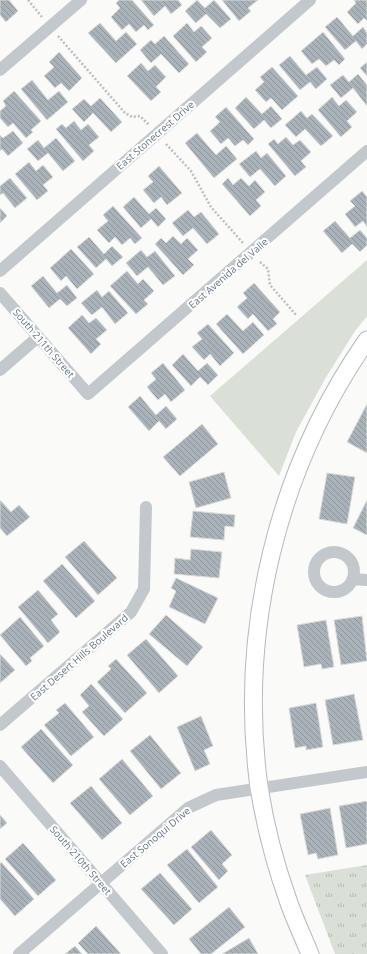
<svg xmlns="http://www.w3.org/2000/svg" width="367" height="954" font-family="'Open Sans',sans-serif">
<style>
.grass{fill:url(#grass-tufts)}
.park{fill:#dadfd7}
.building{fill:url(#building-back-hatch);stroke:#dcdcda}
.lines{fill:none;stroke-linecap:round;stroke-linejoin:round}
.secondary-casing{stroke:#b3babf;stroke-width:19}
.path{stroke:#bbbfc2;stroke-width:2.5;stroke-dasharray:2 2;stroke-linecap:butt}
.street{stroke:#c3c8cc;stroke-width:12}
.secondary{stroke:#fff;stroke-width:17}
.labels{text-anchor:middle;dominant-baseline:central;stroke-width:4;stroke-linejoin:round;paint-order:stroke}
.street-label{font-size:10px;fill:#657683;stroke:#fff}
</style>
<defs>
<pattern id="grass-tufts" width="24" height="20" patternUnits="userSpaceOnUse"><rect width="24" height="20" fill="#dadfd7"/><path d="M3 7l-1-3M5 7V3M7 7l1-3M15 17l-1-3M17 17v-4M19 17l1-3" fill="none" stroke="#b4b9b4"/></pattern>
<pattern id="building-back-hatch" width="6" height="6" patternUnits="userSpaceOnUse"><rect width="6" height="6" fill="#aab3b9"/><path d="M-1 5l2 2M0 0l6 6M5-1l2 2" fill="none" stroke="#8e969c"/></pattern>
</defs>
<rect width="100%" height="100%" fill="#fafaf8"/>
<!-- grass -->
<path class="grass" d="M367,865V954H335L305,875Z"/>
<!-- park -->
<path class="park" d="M367,260V316L355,331L325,379L296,432L279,476L210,396Z"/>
<!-- building -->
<path class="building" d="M0,0H9L18,11L6,22L0,15Z
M119,0H132L154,25L148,30L144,25L136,32L129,24L122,30L111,17L120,8L116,3Z
M141,0H178L182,5L171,14L165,6L154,16Z
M197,0L205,8L214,0L231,19L220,28L206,14L196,23L185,11Z
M222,0H258L248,8L251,11L239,21Z
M354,0H367V21L364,18L358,24L347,12L356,3Z
M337,17L353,36L363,27L367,33V44L362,49L356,41L345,50L325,27Z
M100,23L116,41L126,32L137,44L116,63L88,33Z
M187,23L194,32L201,26L212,38L202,47L207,52L196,62L173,36Z
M323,32L345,59L339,65L334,60L326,66L319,59L312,64L301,51Z
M164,36L189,64L179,73L161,54L151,63L140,50L151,40L155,44Z
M59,52L82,78L69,91L61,83L55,88L44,76L54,67L49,62Z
M290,56L306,75L317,67L327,79L316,89L310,82L300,90L279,65Z
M367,62V76L360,68Z
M141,63L148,71L155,65L166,77L156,87L161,92L151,101L127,76Z
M272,67L298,96L282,110L271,98L266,102L255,90L264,82L260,77Z
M358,74L367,85V106L353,88L341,98L330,85L343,75L349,82Z
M32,80L48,100L59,91L68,102L47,120L21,89Z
M14,91L41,121L31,130L33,132L26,138L13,123L8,127L0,118V111L6,106L3,101Z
M246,97L262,114L271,106L282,119L271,128L264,120L254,129L235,108Z
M332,97L339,106L346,100L357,112L347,121L352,127L341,137L318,110Z
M100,98L122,122L111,132L93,113L84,122L72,109L84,99L91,106Z
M226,107L254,139L248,145L243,140L235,146L228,138L221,144L210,131L220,122L215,117Z
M301,111L307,118L312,114L333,136L321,146L305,129L296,137L285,125Z
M74,121L81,130L88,124L99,137L89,145L94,151L83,161L56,129L62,124L66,128Z
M13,131L23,143L8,156L2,149L0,151V135L3,138Z
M197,133L216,155L226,146L237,159L214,178L185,143Z
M286,137L293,145L300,140L311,152L301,161L306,167L295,176L268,144L274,139L278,144Z
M56,138L75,161L63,171L48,153L38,161L27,149L38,140L44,148Z
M256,151L261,158L267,153L286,176L275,186L260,169L250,177L239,164Z
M29,162L36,171L43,165L53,177L43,185L48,191L37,200L15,174Z
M159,166L182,193L167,205L161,197L154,203L143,190L153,182L148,176Z
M10,178L27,198L15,208L3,193L0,195V186Z
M228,178L233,185L241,178L249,186L255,180L265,192L256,200L261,206L250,216L222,184Z
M362,191L367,197V227L363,221L355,227L345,214L355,206L350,201Z
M134,197L149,214L156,208L166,219L158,227L151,219L141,228L123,207Z
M113,206L142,238L135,244L130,238L122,245L115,237L109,243L97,230L108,221L103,215Z
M0,208L7,216L0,223Z
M188,210L194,217L201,212L219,234L207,244L193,228L183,236L172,223Z
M335,221L350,238L360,230L367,238V245L360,252L352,244L342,253L323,231Z
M173,236L181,244L187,238L198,250L188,259L194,265L183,275L155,244L161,238L166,243Z
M89,237L104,254L112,246L123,257L112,266L106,259L96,268L77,247Z
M71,249L94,274L77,289L66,276L61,281L50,268Z
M141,250L147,257L155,251L175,276L163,285L148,267L137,276L126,263Z
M127,271L138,284L143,279L154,291L144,300L148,304L136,314L110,286Z
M43,276L57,293L67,285L77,298L67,306L60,299L49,308L31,286Z
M254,283L280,312L273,319L277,324L268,331L253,314L248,319L237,307L247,298L243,293Z
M97,290L102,297L109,291L128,313L115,324L102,307L92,315L81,303Z
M227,314L243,331L253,322L264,335L243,354L216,324Z
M82,315L89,323L96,318L107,330L96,339L101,344L91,354L68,328Z
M208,324L234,353L220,366L210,354L204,360L192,347L202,339L197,333Z
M183,354L198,371L207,363L218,375L208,385L200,377L191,386L172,365Z
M163,363L185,390L171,402L165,394L158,400L147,387L156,379L151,373Z
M140,396L156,415L166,406L177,419L166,429L159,421L149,431L128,407Z
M367,404V453L347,442Z
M202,424L218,444L180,476L163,457Z
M224,472L231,498L196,508L189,482Z
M327,473L355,477L347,524L319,519Z
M0,500L11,512L19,505L30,517L7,536L0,528Z
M367,500V535L353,528Z
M193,511L235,515L234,527L225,526L224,540L190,537Z
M84,541L117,578L98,595L65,557Z
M191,549L222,552L219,578L174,574L175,558L190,560Z
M62,564L95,601L76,618L43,581Z
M176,578L218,598L205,624L169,607L176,591L171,588Z
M38,590L58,614L51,620L60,632L48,643L18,607Z
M166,615L203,647L187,666L149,634Z
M362,616L367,661L341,665L334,620Z
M20,617L44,646L30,658L32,661L26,666L0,635Z
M326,620L334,667L322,669L321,664L304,667L297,625Z
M146,639L178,676L159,693L127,655Z
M0,654L15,670L0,683Z
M116,659L147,693L125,713L97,682L111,669L108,666Z
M91,684L123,719L104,736L82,712L89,706L80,695Z
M354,694L363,740L333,745L325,700Z
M65,703L94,737L71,756L44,725L59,713L56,710Z
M316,703L323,747L306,750V746L295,748L289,708Z
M201,716L213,746L204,750L210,764L195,771L177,727Z
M41,729L73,765L53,783L21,747Z
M150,735L181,773L161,789L130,751Z
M122,759L153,796L130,815L99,779Z
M91,786L122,823L102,840L70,803Z
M367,801V844L346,848L339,806Z
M330,808L338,855L318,859L316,853L308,855L300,814Z
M0,815L7,823L0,829Z
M211,830L232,855L222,864L228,871L219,880L191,847Z
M23,843L56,880L38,896L5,859Z
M187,849L218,887L199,903L167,865Z
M1,862L34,899L15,916L0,899V864Z
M160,873L192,909L174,925L141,889Z
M229,907L245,927L211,954H201L189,939Z
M96,926L121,954H88L78,943Z
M249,938L258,954H222Z
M75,946L82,954H65Z"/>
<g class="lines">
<defs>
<path id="secondary" d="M310,954C303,937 295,920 289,903C276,867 265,825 259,787C238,631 277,469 367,340"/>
</defs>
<!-- secondary casing -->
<use href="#secondary" class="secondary-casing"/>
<!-- path -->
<path class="path" d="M28,0L42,17
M58,36L125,113L132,117L140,116L149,125
M166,144L191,171L211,207L243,243
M260,262L268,269L270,285L297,316"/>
<!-- street -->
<path class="street" d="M0,70L81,0
M0,271L310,0
M0,293L88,394L367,151
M0,370L38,337
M314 572a20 20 0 1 1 40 0a20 20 0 1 1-40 0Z
M353,579L367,580
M0,725L131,612L144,589L146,507
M0,766L162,954
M19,954L188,808L216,795L367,772"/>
<!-- secondary -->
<use href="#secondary" class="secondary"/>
</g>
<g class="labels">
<!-- street labels -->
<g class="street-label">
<text transform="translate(155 135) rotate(-41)">East Stonecrest Drive</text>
<text transform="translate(228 273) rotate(-41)">East Avenida del Valle</text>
<text transform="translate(44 343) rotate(49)">South 211th Street</text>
<text transform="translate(79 657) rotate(-41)">East Desert Hills Boulevard</text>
<text transform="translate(155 837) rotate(-40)">East Sonoqui Drive</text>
<text transform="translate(81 860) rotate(49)">South 210th Street</text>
</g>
</g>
</svg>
